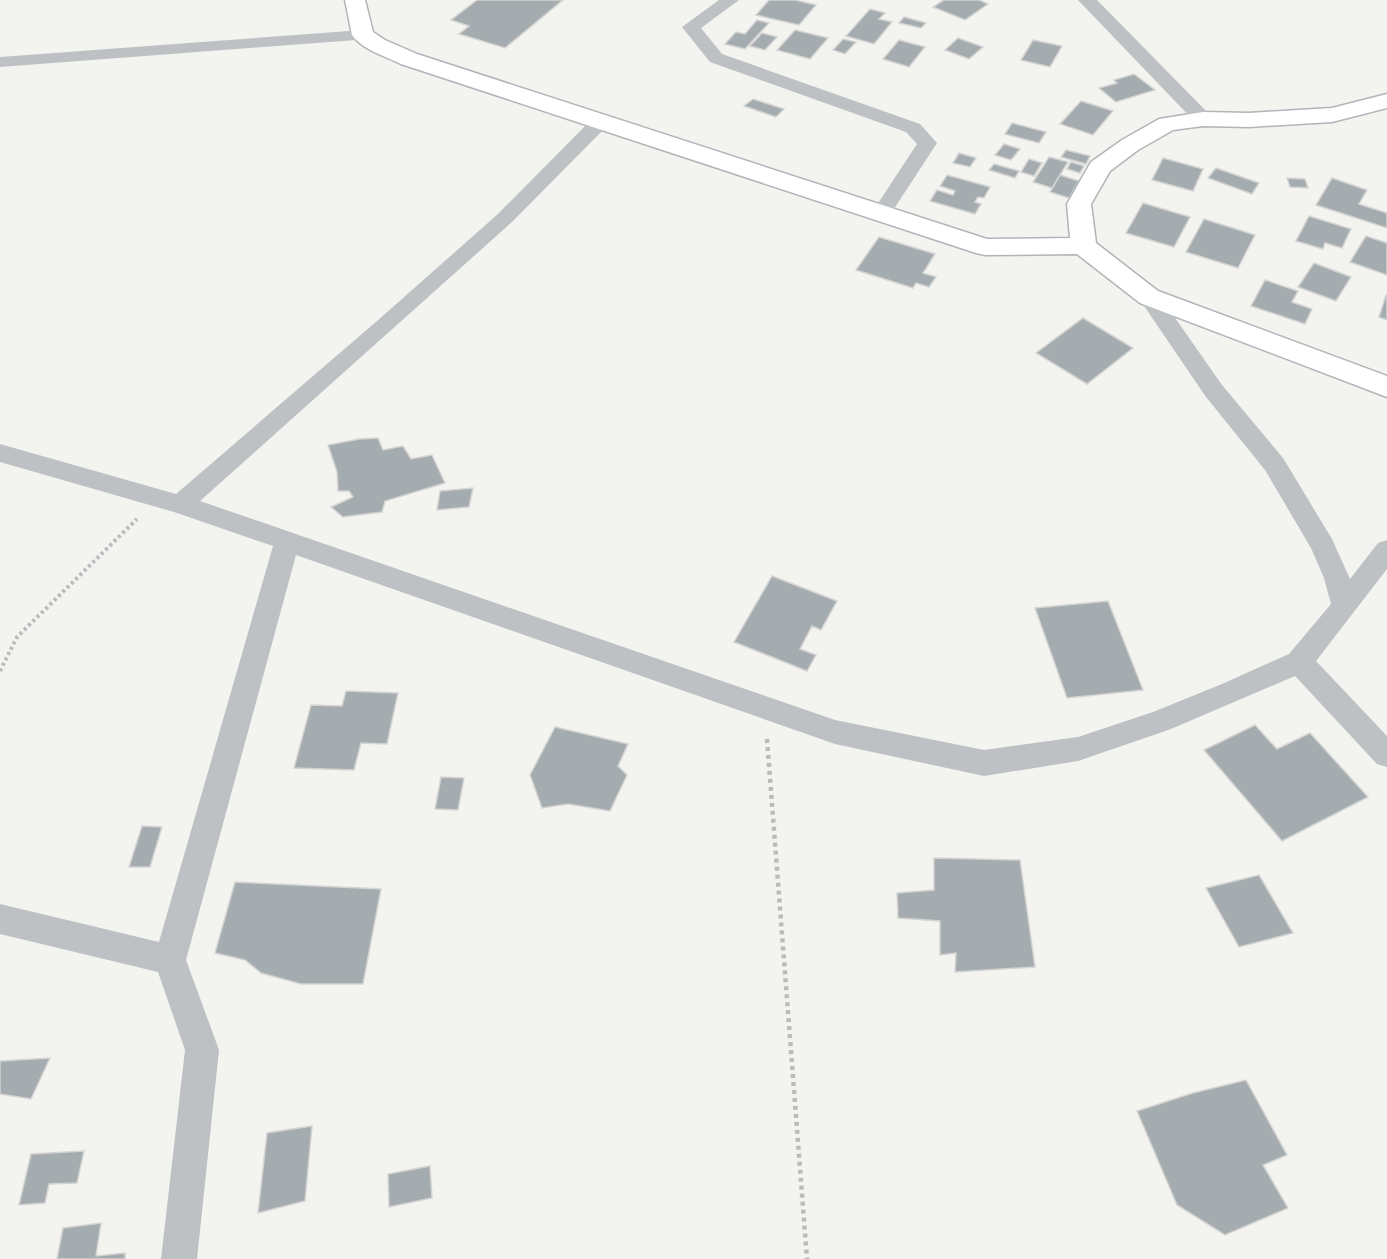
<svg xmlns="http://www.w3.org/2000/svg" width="1387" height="1259" font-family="Roboto,sans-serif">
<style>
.building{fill:#a5acaf;stroke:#d4d4d3;stroke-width:1.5}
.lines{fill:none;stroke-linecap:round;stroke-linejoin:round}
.secondary-casing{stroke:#b0b5b8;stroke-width:3}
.path-far1{stroke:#b9bbbd;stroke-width:4;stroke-dasharray:3 3;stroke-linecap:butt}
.path{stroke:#b9bbbd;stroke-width:4.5;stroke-dasharray:4 4;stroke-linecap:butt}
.street{fill:#bdc1c3;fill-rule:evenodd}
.secondary{fill:#fff;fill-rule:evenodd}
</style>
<rect width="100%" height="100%" fill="#f3f3f0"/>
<!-- building -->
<path class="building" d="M477,0H563L505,48L459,34L469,26L451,20Z
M769,0H795L816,5L799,25L756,15Z
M944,0H979L988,4L965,20L933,7Z
M870,9L885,13L879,19L892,22L874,44L846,36Z
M904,17L926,23L921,28L899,23Z
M757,20L769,23L745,49L725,44L736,32L745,34Z
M795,30L828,38L810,59L777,50Z
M762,33L777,37L765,50L750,46Z
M958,38L983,47L969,59L945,50Z
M843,39L856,42L845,54L833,50Z
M899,40L925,47L909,67L883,59Z
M1033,40L1062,46L1050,67L1021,60Z
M1134,74L1155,90L1116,102L1099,88L1117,83L1114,80Z
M753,99L784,109L776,117L744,106Z
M1081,101L1113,111L1093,135L1060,124Z
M1012,123L1046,132L1039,143L1005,134Z
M1004,144L1020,149L1011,160L995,155Z
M1066,150L1090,156L1086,164L1061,157Z
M959,153L976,158L970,167L953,163Z
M1049,157L1068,162L1052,188L1033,182Z
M1163,158L1203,169L1193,191L1152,180Z
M1029,159L1042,163L1034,176L1021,172Z
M1071,162L1084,166L1080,173L1067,169Z
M994,164L1019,171L1015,178L989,170Z
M1216,168L1259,183L1252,194L1208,178Z
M947,175L990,187L984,198L978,197L975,202L981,204L975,214L930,201L937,190L953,195L955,191L940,186Z
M1060,175L1079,181L1069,198L1050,192Z
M1287,178L1305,179L1308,188L1290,187Z
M1332,178L1367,190L1359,204L1387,213V228L1316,205Z
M1143,203L1190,217L1174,247L1126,233Z
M1309,216L1351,229L1342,248L1325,243L1323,249L1296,241Z
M1204,219L1255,235L1238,268L1186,252Z
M1366,236L1387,243V275L1350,262Z
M879,237L935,254L923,273L936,277L929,287L916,283L913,288L856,270Z
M1314,263L1351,277L1336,301L1298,287Z
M1265,280L1298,291L1292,302L1312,309L1305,324L1251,306Z
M1386,295H1387V320L1379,317Z
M1083,318L1133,348L1087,384L1036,353Z
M378,438L383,450L403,446L411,459L432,455L445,483L385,501L382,512L343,517L331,507L353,497L349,491H338L337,472L328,445L359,439Z
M473,488L469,507L437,510L440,491Z
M772,576L837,601L821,630L812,626L800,649L816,655L807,671L734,642Z
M1108,601L1143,690L1067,698L1035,608Z
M346,691L398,693L387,744L361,743L354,770L294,768L311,705L342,706Z
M1255,725L1277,749L1310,733L1368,797L1282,841L1204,750Z
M555,727L628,744L618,766L627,775L610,811L568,804L542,808L530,775Z
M441,777L464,778L458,810L435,809Z
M142,826L162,827L150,867H129Z
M934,858L1020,860L1035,967L955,972L956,953L940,955V921L898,918L897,893L934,890Z
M1259,875L1293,933L1239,947L1206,888Z
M235,882L381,889L363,984H301L261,973L245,960L215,953Z
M50,1058L31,1099L0,1094V1061Z
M1246,1080L1287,1155L1263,1165L1288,1208L1225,1235L1177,1205L1137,1111L1193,1093Z
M312,1126L305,1201L258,1213L267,1133Z
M84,1151L77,1183L49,1184L45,1203L19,1205L31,1154Z
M430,1166L432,1198L389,1207L388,1174Z
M101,1223L96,1256L125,1253V1259H57L63,1228Z"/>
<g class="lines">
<defs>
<path id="secondary" d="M345,0H365L373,32L385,40L417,54L987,239L1070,238L1067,204L1091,162L1122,140L1159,119L1203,112L1249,113L1332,108L1387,94V108L1332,122L1249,127L1203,126L1173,130L1138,150L1110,171L1091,204L1096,243L1158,291L1387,376V397L1140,303L1077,254L985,255L976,253L401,64C385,56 363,50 352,35Z"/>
</defs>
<!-- secondary casing -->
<use href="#secondary" class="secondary-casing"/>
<!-- path-far1 -->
<path class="path-far1" d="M0,671L17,637L137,519"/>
<!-- path -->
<path class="path" d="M767,739L807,1259"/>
<!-- street -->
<path class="street" d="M719,0H739L701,28L722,54L920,124L937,143L888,218L881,220L874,218L871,214L917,144L906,132L710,62L682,27Z
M1078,0H1097L1210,115L1212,119L1210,123H1196Z
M363,30L369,31L372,35L369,39L0,67V57Z
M600,116L607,118L610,122L607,126L512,222L200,501L835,720L984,750L1078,737L1153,712L1222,684L1289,654L1331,604L1324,578L1311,548L1265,470L1206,397L1138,297L1141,292L1149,290L1157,292L1222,385L1283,458L1332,539L1350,579L1378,543L1387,540V569L1316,661L1387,736V767L1377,764L1295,676L1171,729L1078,761L984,776L835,744L296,555L186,960L219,1050L197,1259H161L185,1050L158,972L0,934V904L159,942L273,546L174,512L0,462V444L176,494L377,321L498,214L593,118Z"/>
<!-- secondary -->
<use href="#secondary" class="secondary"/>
</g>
</svg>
